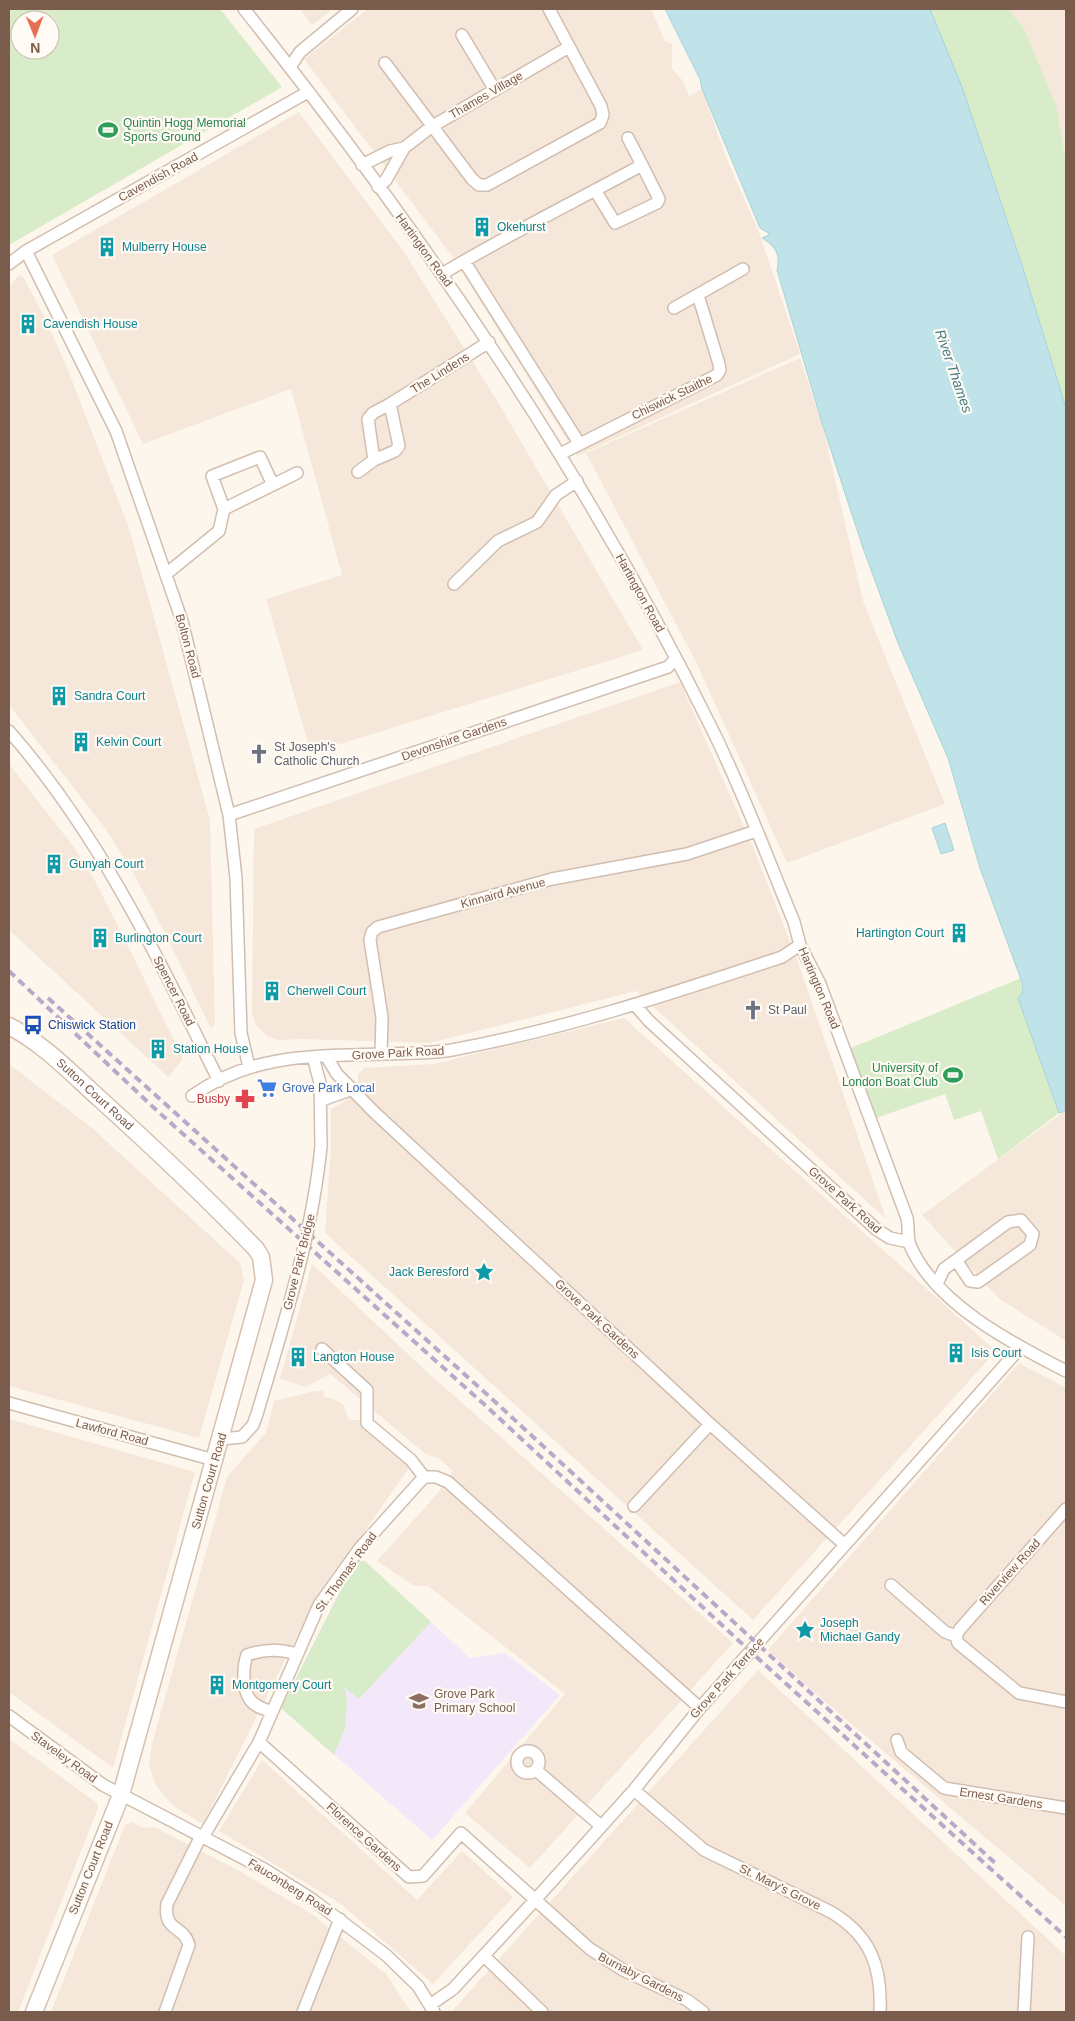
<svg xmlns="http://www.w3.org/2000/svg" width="1075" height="2021" font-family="Arial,sans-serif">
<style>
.residential{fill:#f5e8da}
.education{fill:#f3e8fa}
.green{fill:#d8ecc9;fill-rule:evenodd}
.water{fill:#bfe3e8;stroke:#a5d3da}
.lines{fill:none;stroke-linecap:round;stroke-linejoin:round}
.street-casing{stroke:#d1beb0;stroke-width:14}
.secondary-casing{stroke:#d6c0b0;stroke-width:19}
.street{stroke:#fff;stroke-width:11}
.secondary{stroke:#fff;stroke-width:16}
.rail{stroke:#b9a8c9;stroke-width:4;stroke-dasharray:8 5;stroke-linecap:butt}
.street-bridge-casing{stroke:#d1beb0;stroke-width:14;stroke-linecap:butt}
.street-bridge{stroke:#fff;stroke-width:11}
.labels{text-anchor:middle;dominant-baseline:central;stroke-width:4.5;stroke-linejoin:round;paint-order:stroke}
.street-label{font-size:12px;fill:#7a5c4d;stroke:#fffaf3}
.leisure-label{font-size:12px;fill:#27864d;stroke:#fffaf3;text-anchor:start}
.culture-label{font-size:12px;fill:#0d838f;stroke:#fffaf3;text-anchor:start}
.worship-label{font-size:12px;fill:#5b616d;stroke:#fffaf3;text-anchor:start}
.transit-label{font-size:12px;fill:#164399;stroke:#fffaf3;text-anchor:start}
.shop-label{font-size:12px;fill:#366cbe;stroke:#fffaf3;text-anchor:start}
.health-label{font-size:12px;fill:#be3a42;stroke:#fffaf3;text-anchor:end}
.education-label{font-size:12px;fill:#785e54;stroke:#fffaf3;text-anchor:start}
.water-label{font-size:14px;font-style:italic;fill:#437c86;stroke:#fffaf3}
</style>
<rect width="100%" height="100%" fill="#fdf6ec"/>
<!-- residential -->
<path class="residential" d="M300,9H333L312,25Z
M368,9H651L665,41L672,44V68L682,80L689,96L702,89L726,157L760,235L800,354L577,456L452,256L304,59Z
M1008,9H1066V161L1057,108L1024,28Z
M299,112L404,252L496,399L643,650L311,753L266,599L342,575L291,389L143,444L52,255Z
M19,275L23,277L43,314L66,365L129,528L210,820L215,1024L211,1029L163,929L131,869L105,828L9,705V287Z
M800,358L822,423L863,601L945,804L787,863L696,662L586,453Z
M680,682L755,852L798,962L886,1219L636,991L430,1043L301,1039L279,1040L268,1037L256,1025L252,1013L254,829Z
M9,764L73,846L93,877L130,950L183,1059L168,1077L9,930Z
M624,1018L996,1351L753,1620L325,1233L331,1148V1109L363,1091L358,1083V1074L364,1068L434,1064Z
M9,1064L92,1128L240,1263L244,1280L199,1438L9,1386Z
M1066,1110V1341L998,1298L922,1215Z
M312,1264L425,1370L733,1643L530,1868L465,1813L565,1694L428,1586H414L377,1561L437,1494L453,1471L437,1457L427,1455L330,1374L306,1387L280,1379Z
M1019,1363L1066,1388V1906L809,1688L768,1650Z
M315,1391H323L324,1397L331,1398L343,1404L349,1420H360L411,1465L311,1608L203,1824L173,1806L156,1786L149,1765L152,1744L227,1477L266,1433L274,1401Z
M9,1419L195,1472L113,1768L9,1692Z
M758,1670L1066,1956V2012H453V2010Z
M9,1739L97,1803L98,1808L18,2012H9Z
M262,1760L417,1900L462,1851L513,1897L433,1984L341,1904L219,1831Z
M132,1822L144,1828L154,1827L183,1842L236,1869L312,1914L386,1974L411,2012H51L125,1825Z"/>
<!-- education -->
<path class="education" d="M365,1561L470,1658L505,1653L560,1695L432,1840L281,1708L355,1562Z"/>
<!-- green -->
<path class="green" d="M9,9H220L282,87L9,245ZM20,20H50V50H20Z
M930,9H1008L1024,28L1057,108L1066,161V408C1024,274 984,139 930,9Z
M1021,978L1023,985L1022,994L1039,1057L1059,1113L998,1159L981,1111L954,1120L945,1094L876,1118L851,1048Z
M365,1561L431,1622L359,1699L345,1688L347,1702L345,1729L334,1755L281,1708L355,1562Z"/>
<!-- water -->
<path class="water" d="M665,9H930L962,87L1022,265L1066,408V1111L1059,1113L1018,998L1022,994L1023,985L980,868L948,758L898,643L863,548L822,423L777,270C781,254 775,246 762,238L770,234L760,228L702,89L700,79Z
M945,823L954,850L941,854L932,828Z"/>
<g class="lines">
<defs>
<path id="street" d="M244,9C422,233 585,471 712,729C743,791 767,857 794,922L800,945L820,984L907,1218C909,1227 907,1237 910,1245C934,1303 1013,1344 1066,1371
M462,35L495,90
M385,63L472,179L479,185H487L600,123L603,115L601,106L549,9
M290,67L300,52L352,9
M628,138L642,165
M404,148L431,127L569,47
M362,165L390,151L404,148L386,180L378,187
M26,251L116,431L182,621L229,815L236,878L241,1033L249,1067
M464,261L579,443
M9,264L26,251L308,92
M442,274C507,235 576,201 642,165L659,199L657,203L615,223L595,190
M674,308L743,269
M390,404L399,446L395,451L374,460L368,419L373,413Z
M390,404L489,342
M560,454L717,375L720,370L719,364L698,295
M358,472L374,460
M224,509L212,476L260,457L273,485
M166,574L219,531L224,509L297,473
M454,584L498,541L537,522L556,495L577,481
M9,731C100,835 158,958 219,1081
M229,815L668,667L675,659
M636,1006L649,1021L876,1229L890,1238L909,1242
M381,1054L382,1017L370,940L372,932L378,927L552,879L687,854L756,831
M326,1056L337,1074L374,1112L710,1424L845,1545
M313,1057L320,1083L321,1146
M192,1096C251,1054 312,1056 381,1054C405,1053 428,1054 452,1050C566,1029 673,993 782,957L800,945
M322,1100L353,1089
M937,1284L944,1269L1008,1222L1021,1220L1033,1234L1030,1245L978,1282L970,1281L956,1260
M322,1349L367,1390V1423L411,1460L424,1477
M9,1403L214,1460
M221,1439L242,1437L253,1425L257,1414
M634,1506L710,1424
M891,1585L945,1632L956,1636L958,1643L1019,1693L1066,1702
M956,1636L960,1629L1066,1509
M272,1712C264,1709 253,1706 249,1698C242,1687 243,1666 247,1655C265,1649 278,1649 297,1654
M9,1716L103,1785L264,1869L313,1900L386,1955L418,1986L434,2012
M897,1740L901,1752L944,1788L1066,1808
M259,1742L409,1877L423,1876L461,1833L590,1949L623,1970L687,2000L703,2012
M517 1762a11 11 0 1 1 22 0a11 11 0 1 1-22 0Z
M536,1770L601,1826
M634,1790L704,1850L831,1912C871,1936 882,1967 880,2012
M203,1837L259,1742L319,1605L360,1548L424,1477H436L448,1482L700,1708
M484,1956L542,2012
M430,2005L453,1989L535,1900L634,1790L700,1708L1020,1348
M165,2012L189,1945C184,1925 163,1932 167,1904L201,1836
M303,2012L340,1919
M1024,2012L1028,1937"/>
<g id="secondary">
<path id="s1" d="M9,1026C44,1044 72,1074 101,1100C154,1148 206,1197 256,1249L261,1257L264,1280L121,1795L34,2012"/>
</g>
</defs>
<!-- street casing -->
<use href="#street" class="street-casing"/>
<!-- secondary casing -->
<use href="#secondary" class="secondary-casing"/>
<!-- street -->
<use href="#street" class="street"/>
<!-- secondary -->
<use href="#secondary" class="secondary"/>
<!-- rail -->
<path class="rail" d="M9,971L153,1107L486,1406L751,1652L1066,1937
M48,998L492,1399L995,1863"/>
<defs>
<path id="street-bridge" d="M257,1414C283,1326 312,1238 321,1146"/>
</defs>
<!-- street-bridge casing -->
<use href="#street-bridge" class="street-bridge-casing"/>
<!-- street-bridge -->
<use href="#street-bridge" class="street-bridge"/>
</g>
<!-- icons -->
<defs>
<symbol id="stadium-bare" viewBox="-9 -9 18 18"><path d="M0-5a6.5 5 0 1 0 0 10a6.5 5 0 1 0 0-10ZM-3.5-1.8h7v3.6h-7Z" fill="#2e9e5b" stroke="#fffaf3" stroke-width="2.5" paint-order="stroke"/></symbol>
<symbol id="building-bare" viewBox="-9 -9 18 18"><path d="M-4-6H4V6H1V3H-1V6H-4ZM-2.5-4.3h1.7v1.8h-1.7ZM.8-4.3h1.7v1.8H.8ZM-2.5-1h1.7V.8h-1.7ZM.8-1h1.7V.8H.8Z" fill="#0f9aa8" stroke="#fffaf3" stroke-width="2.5" paint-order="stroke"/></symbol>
<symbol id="church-bare" viewBox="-9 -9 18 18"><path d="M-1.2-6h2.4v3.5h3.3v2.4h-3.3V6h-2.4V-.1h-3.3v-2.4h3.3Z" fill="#6b7280" stroke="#fffaf3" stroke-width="2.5" paint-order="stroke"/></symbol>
<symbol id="bus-bare" viewBox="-9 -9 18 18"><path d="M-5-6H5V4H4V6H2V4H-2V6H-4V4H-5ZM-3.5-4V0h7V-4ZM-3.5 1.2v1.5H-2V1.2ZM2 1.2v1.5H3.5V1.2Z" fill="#1a4fb4" stroke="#fffaf3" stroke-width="2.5" paint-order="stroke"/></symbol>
<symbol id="supermarket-bare" viewBox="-9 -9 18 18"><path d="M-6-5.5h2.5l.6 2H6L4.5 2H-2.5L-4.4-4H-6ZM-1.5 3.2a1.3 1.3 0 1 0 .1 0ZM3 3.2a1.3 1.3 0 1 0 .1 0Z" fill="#3f7fe0" stroke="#fffaf3" stroke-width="2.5" paint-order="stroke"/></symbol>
<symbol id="pharmacy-bare" viewBox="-9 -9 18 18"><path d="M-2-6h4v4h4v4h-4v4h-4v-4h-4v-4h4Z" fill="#e0444e" stroke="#fffaf3" stroke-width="2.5" paint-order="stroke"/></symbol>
<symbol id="sight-bare" viewBox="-9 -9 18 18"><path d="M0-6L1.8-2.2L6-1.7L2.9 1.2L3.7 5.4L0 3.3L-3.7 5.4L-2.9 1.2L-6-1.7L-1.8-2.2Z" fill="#0f9aa8" stroke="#fffaf3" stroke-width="2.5" paint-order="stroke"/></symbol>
<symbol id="school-bare" viewBox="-9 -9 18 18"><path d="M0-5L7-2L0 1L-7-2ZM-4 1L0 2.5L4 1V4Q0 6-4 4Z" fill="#8d6e63" stroke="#fffaf3" stroke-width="2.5" paint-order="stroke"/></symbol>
</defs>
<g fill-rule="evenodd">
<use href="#stadium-bare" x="94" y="116" width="28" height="28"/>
<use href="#building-bare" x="468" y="213" width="28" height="28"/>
<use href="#building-bare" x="93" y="233" width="28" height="28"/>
<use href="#building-bare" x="14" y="310" width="28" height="28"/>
<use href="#building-bare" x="45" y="682" width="28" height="28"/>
<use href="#building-bare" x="67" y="728" width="28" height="28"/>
<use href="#church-bare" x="245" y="740" width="28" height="28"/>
<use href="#building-bare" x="40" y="850" width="28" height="28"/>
<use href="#building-bare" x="945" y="919" width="28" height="28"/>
<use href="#building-bare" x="86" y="924" width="28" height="28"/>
<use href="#building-bare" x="258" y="977" width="28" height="28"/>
<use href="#church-bare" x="739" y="996" width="28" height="28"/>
<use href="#bus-bare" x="19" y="1011" width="28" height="28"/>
<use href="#building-bare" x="144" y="1035" width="28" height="28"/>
<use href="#stadium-bare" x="939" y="1061" width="28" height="28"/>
<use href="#supermarket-bare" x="253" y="1074" width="28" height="28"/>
<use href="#pharmacy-bare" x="231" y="1085" width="28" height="28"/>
<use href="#sight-bare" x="470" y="1258" width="28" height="28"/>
<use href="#building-bare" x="942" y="1339" width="28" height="28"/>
<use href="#building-bare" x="284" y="1343" width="28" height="28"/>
<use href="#sight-bare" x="791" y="1616" width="28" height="28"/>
<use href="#building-bare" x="203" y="1671" width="28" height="28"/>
<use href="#school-bare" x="405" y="1687" width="28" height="28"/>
</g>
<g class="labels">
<!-- street labels -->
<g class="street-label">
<text transform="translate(486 95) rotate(-30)">Thames Village</text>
<text transform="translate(158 177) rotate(-29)">Cavendish Road</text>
<text transform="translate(424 250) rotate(54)">Hartington Road</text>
<text transform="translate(440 373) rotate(-32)">The Lindens</text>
<text transform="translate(672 397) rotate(-26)">Chiswick Staithe</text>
<text transform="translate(640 593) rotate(61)">Hartington Road</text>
<text transform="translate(188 646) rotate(75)">Bolton Road</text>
<text transform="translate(454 739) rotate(-19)">Devonshire Gardens</text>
<text transform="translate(503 893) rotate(-15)">Kinnaird Avenue</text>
<text transform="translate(819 988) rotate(67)">Hartington Road</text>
<text transform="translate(174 991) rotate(63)">Spencer Road</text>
<text transform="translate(398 1053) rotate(-3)">Grove Park Road</text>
<text stroke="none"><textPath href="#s1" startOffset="110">Sutton Court Road</textPath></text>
<text transform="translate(845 1200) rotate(42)">Grove Park Road</text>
<text transform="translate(299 1262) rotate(-76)">Grove Park Bridge</text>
<text transform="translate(597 1319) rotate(43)">Grove Park Gardens</text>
<text transform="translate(112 1432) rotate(15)">Lawford Road</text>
<text transform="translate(209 1481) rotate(-74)">Sutton Court Road</text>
<text transform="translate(346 1572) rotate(-54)">St. Thomas' Road</text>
<text transform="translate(1010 1572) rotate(-48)">Riverview Road</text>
<text transform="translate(727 1678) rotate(-48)">Grove Park Terrace</text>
<text transform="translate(64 1757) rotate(36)">Staveley Road</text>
<text transform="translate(1001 1798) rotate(9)">Ernest Gardens</text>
<text transform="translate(364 1837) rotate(42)">Florence Gardens</text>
<text transform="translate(91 1868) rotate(-68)">Sutton Court Road</text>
<text transform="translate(290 1887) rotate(32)">Fauconberg Road</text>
<text transform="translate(780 1887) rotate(26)">St. Mary's Grove</text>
<text transform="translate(641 1977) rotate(27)">Burnaby Gardens</text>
</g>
<!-- leisure labels -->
<g class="leisure-label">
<text x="123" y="123">Quintin Hogg Memorial<tspan x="123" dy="14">Sports Ground</tspan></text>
<text x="938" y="1068" text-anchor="end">University of<tspan x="938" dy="14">London Boat Club</tspan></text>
</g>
<!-- culture labels -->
<g class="culture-label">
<text x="497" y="227">Okehurst</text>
<text x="122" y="247">Mulberry House</text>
<text x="43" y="324">Cavendish House</text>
<text x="74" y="696">Sandra Court</text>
<text x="96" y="742">Kelvin Court</text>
<text x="69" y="864">Gunyah Court</text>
<text x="944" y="933" text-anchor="end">Hartington Court</text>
<text x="115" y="938">Burlington Court</text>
<text x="287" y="991">Cherwell Court</text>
<text x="173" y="1049">Station House</text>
<text x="469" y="1272" text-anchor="end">Jack Beresford</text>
<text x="971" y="1353">Isis Court</text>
<text x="313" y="1357">Langton House</text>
<text x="820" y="1623">Joseph<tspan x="820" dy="14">Michael Gandy</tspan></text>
<text x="232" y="1685">Montgomery Court</text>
</g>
<!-- worship labels -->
<g class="worship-label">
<text x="274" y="747">St Joseph's<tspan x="274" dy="14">Catholic Church</tspan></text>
<text x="768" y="1010">St Paul</text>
</g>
<!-- transit labels -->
<g class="transit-label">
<text x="48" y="1025">Chiswick Station</text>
</g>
<!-- shop labels -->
<g class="shop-label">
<text x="282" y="1088">Grove Park Local</text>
</g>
<!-- health labels -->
<g class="health-label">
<text x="230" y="1099">Busby</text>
</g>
<!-- education labels -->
<g class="education-label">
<text x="434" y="1694">Grove Park<tspan x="434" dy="14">Primary School</tspan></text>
</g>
<!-- water labels -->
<g class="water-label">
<text transform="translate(954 371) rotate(71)">River Thames</text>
</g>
</g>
<!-- border -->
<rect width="1075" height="2021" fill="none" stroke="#7a5c4d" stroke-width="20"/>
<!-- north arrow -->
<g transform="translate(35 35) rotate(179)"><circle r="24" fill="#fffaf3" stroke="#cabbb1"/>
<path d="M0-4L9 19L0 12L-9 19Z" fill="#e76f51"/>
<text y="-8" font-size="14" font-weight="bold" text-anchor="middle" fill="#7a5c4d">N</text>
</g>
</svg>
